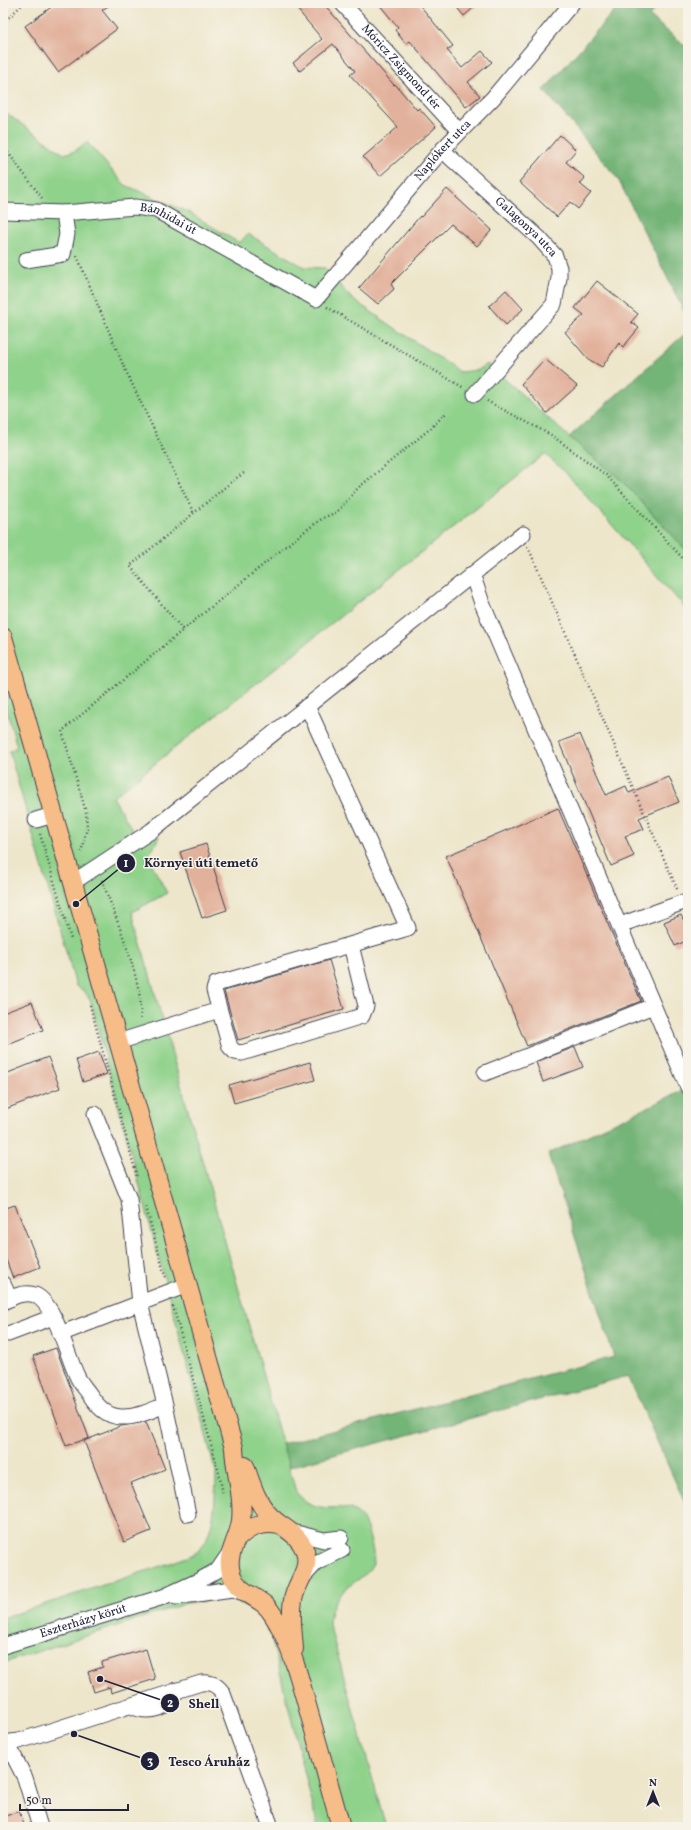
<svg xmlns="http://www.w3.org/2000/svg" width="691" height="1830" font-family="Vollkorn,serif">
<style>
.green{fill:#8fd28b;stroke:#587a63}
.forest{fill:#73b477;stroke:#4a6b59}
.building{fill:#e2b19b}
.lines{fill:none;stroke-linecap:round;stroke-linejoin:round}
.minor-casing{stroke:#403f50;stroke-width:17}
.major-casing{stroke:#403f50;stroke-width:20}
.path{stroke:#403f50;stroke-width:2.5;stroke-dasharray:1 3;stroke-linecap:butt}
.minor{stroke:#fff;stroke-width:15}
.major{stroke:#f7bd88;stroke-width:18}
.labels{text-anchor:middle;dominant-baseline:central;stroke-width:3;stroke-linejoin:round;paint-order:stroke}
.street-label{font-size:12px;fill:#22223b;stroke:#f7f3e8}
.leader{fill:none;stroke:#22223b;stroke-width:1.5}
.callout-dot{fill:#22223b;stroke:#f7f3e8;stroke-width:1.5}
.mark-label{font-size:12px;text-anchor:middle;font-weight:bold;fill:#fff}
.callout-label{font-size:13px;text-anchor:middle;font-weight:bold;fill:#22223b;stroke:#f7f3e8;stroke-width:3;stroke-linejoin:round;paint-order:stroke}
</style>
<rect width="100%" height="100%" fill="#f7f3e8"/>
<filter id="ink" filterUnits="userSpaceOnUse"><feTurbulence type="fractalNoise" baseFrequency=".025" numOctaves="2"/><feDisplacementMap in="SourceGraphic" scale="8" xChannelSelector="R" yChannelSelector="G"/><feConvolveMatrix kernelMatrix="1 2 1 2 8 2 1 2 1" color-interpolation-filters="sRGB"/></filter>
<filter id="wash" filterUnits="userSpaceOnUse"><feTurbulence type="fractalNoise" baseFrequency=".012" numOctaves="4" result="noise"/><feDisplacementMap in="SourceGraphic" scale="16" xChannelSelector="R" yChannelSelector="G"/><feGaussianBlur stdDeviation="0.9" result="paint"/><feColorMatrix in="noise" values="0 0 0 0 0 0 0 0 0 0 0 0 0 0 0 0 0 1.4 0 .05"/><feComposite in="paint" operator="in"/></filter>
<g filter="url(#wash)">
<rect width="100%" height="100%" fill="#ede6ca"/>
<!-- green -->
<path class="green" d="M3,111L64,154L75,151L87,142L125,185L190,213L239,243L248,234L304,267L325,268L352,299L460,372L478,370L488,364L569,437L621,480L688,552V611L566,473L545,454L113,797L134,833L150,822L159,837L148,857L167,893L132,912L296,1492C299,1495 303,1500 307,1502C334,1518 359,1490 370,1539C372,1547 375,1556 373,1563C371,1571 365,1574 359,1579C341,1591 330,1602 329,1624L386,1827H318L271,1636L260,1617L250,1608L240,1603L229,1600H212L187,1603L3,1663V1618L173,1562C180,1559 193,1556 198,1551C216,1534 215,1496 216,1473L90,999L84,991L76,986L9,751L17,747L3,697Z"/>
<!-- forest -->
<path class="forest" d="M621,3H660L649,16L688,48V319L618,179L544,90Z
M688,331V552L621,480L569,437Z
M688,1088V1510L628,1376L289,1467L282,1444L614,1357L548,1154Z"/>
<g id="blocks">
<!-- building -->
<path class="building" d="M57,3H113L102,10L117,29L58,72L25,26Z
M292,3H323L394,85L395,84L417,110L419,108L436,127L380,176L363,157L398,127L350,75L355,71L333,44L300,71L293,63L322,39Z
M378,3H418L453,46L447,50L462,68L482,51L492,62L468,82L480,96L466,107L410,41L406,44L395,30L398,27Z
M453,3H479L464,16Z
M560,135L576,150L566,162L585,178L580,184L591,193L578,209L570,202L557,217L519,182Z
M447,189L492,230L477,246L451,224L391,284L394,289L378,304L359,288L420,216L421,217Z
M597,281L638,314L631,322L639,328L623,347L619,343L602,367L588,359L565,332L584,315L575,308Z
M506,290L523,309L506,325L489,306Z
M545,359L577,386L547,413L521,384Z
M580,734L606,795L626,786L629,793L668,777L679,802L639,818L644,829L625,836L634,856L611,866L559,742Z
M558,808L641,1001L527,1046L446,856Z
M206,844L227,910L202,918L180,852Z
M681,915L688,930V940L675,946L664,922Z
M329,960L344,1009L238,1040L224,991Z
M32,1002L43,1030L3,1046V1013Z
M575,1047L583,1067L543,1082L536,1062Z
M99,1052L107,1074L83,1082L76,1060Z
M48,1057L60,1088L3,1110V1075Z
M310,1062L315,1080L234,1103L229,1085Z
M15,1205L40,1267L13,1278L3,1252V1209Z
M56,1348L89,1438L66,1446L33,1356Z
M146,1422L165,1469L131,1483L151,1531L124,1542L84,1441L121,1426Z
M146,1649L155,1679L111,1693L110,1687L94,1692L88,1672L103,1667L102,1662Z
M19,1811L25,1827H3V1817Z"/>
</g>
</g>
<g filter="url(#ink)">
<use href="#blocks" fill-opacity="0" stroke="#403f50" stroke-width="1"/>
<g class="lines">
<defs>
<g id="minor">
<path id="s1" d="M342,3L459,131"/>
<path id="s2" d="M442,150L539,238L555,256L559,268V278L554,304L475,394"/>
<path id="s3" d="M3,211L64,213L135,207L156,210L316,299L442,150L493,98L572,3"/>
<path d="M26,260L63,254L67,234L64,213"/>
<path d="M472,574L482,603L688,1087"/>
<path d="M307,706L408,928L216,984L214,990L230,1047L235,1052L242,1053L362,1016L366,1006L351,945"/>
<path d="M36,820L53,815"/>
<path d="M72,883L151,831L523,534"/>
<path d="M620,925L681,903"/>
<path d="M118,1042L219,1010"/>
<path d="M485,1073L653,1006"/>
<path d="M95,1114L129,1199L140,1303L165,1405L188,1514"/>
<path d="M3,1284L10,1299"/>
<path d="M3,1302C13,1297 24,1291 35,1295C56,1304 67,1357 78,1378C81,1384 86,1389 90,1395C98,1407 106,1416 121,1417C136,1418 152,1410 165,1405"/>
<path d="M8,1334L53,1317"/>
<path d="M60,1334L187,1285"/>
<path d="M292,1532L324,1540L341,1538"/>
<path d="M304,1576L316,1563L342,1550"/>
<path d="M176,1597L225,1590L233,1589L247,1594"/>
<path id="s4" d="M3,1646L163,1597L200,1580L218,1570L231,1551"/>
<path d="M132,1706C149,1715 169,1708 177,1690"/>
<path d="M3,1743L19,1741L201,1683C212,1682 218,1685 223,1694L271,1827"/>
<path d="M7,1743L25,1778L40,1827"/>
</g>
<path id="major" d="M3,637L234,1448C235,1473 244,1496 241,1520C239,1540 224,1555 232,1576C238,1591 253,1595 265,1605C271,1610 275,1618 279,1625C294,1654 301,1685 310,1716C320,1753 331,1790 341,1827
M245,1466C251,1483 256,1501 269,1515C281,1528 298,1532 305,1551C311,1570 296,1582 293,1600C290,1616 293,1633 294,1649
M236,1540C249,1526 261,1522 280,1525"/>
</defs>
<!-- minor casing -->
<use href="#minor" class="minor-casing"/>
<!-- major casing -->
<use href="#major" class="major-casing"/>
<!-- path -->
<path class="path" d="M3,23L24,3
M3,146L42,198
M77,256L124,367L194,514
M327,307L464,388
M487,401L551,435L606,475L688,564
M528,547L678,891
M183,630L301,534L323,518L337,512L358,488L431,428L447,412
M40,834L71,939
M81,852L87,828L86,812L62,731L183,630L130,566L235,479L244,473
M102,880C113,912 147,989 140,1021
M90,1005L137,1177
M146,1207L166,1280
M173,1306L219,1473L223,1494"/>
<!-- minor -->
<use href="#minor" class="minor"/>
<!-- major -->
<use href="#major" class="major"/>
</g>
</g>
<g class="labels">
<!-- street labels -->
<g class="street-label">
<text stroke="none"><textPath href="#s1" startOffset="87">Móricz Zsigmond tér</textPath></text>
<text stroke="none"><textPath href="#s3" startOffset="532">Naplókert utca</textPath></text>
<text stroke="none"><textPath href="#s3" startOffset="168">Bánhidai út</textPath></text>
<text stroke="none"><textPath href="#s2" startOffset="114">Galagonya utca</textPath></text>
<text stroke="none"><textPath href="#s4" startOffset="84">Eszterházy körút</textPath></text>
</g>
</g>
<!-- callouts -->
<path class="leader" d="M76 904L126 863M100 1679L170 1703M74 1734L150 1761"/>
<g class="callout-dot">
<circle cx="76" cy="904" r="4"/>
<circle cx="100" cy="1679" r="4"/>
<circle cx="74" cy="1734" r="4"/>
<circle cx="126" cy="863" r="10"/>
<circle cx="170" cy="1703" r="10"/>
<circle cx="150" cy="1761" r="10"/>
</g>
<g class="mark-label">
<text x="126" y="867">1</text>
<text x="170" y="1707">2</text>
<text x="150" y="1765">3</text>
</g>
<g class="callout-label">
<text x="201" y="867">Környei úti temető</text>
<text x="204" y="1708">Shell</text>
<text x="209" y="1766">Tesco Áruház</text>
</g>
<!-- margin -->
<rect width="691" height="1830" fill="none" stroke="#f7f3e8" stroke-width="16"/>
<!-- north arrow -->
<g transform="translate(653 1792)" stroke="#f7f3e8" stroke-width="3" paint-order="stroke">
<path d="M0-3L7 15L0 10L-7 15Z" fill="#22223b"/>
<text y="-6" font-size="11" font-weight="bold" text-anchor="middle" fill="#22223b">N</text>
</g>
<!-- scale -->
<path d="M20 1804v6h108v-6" fill="none" stroke="#22223b" stroke-width="2"/>
<text x="26" y="1804" font-size="12" fill="#22223b" stroke="#f7f3e8" stroke-width="3" paint-order="stroke">50 m</text>
</svg>
